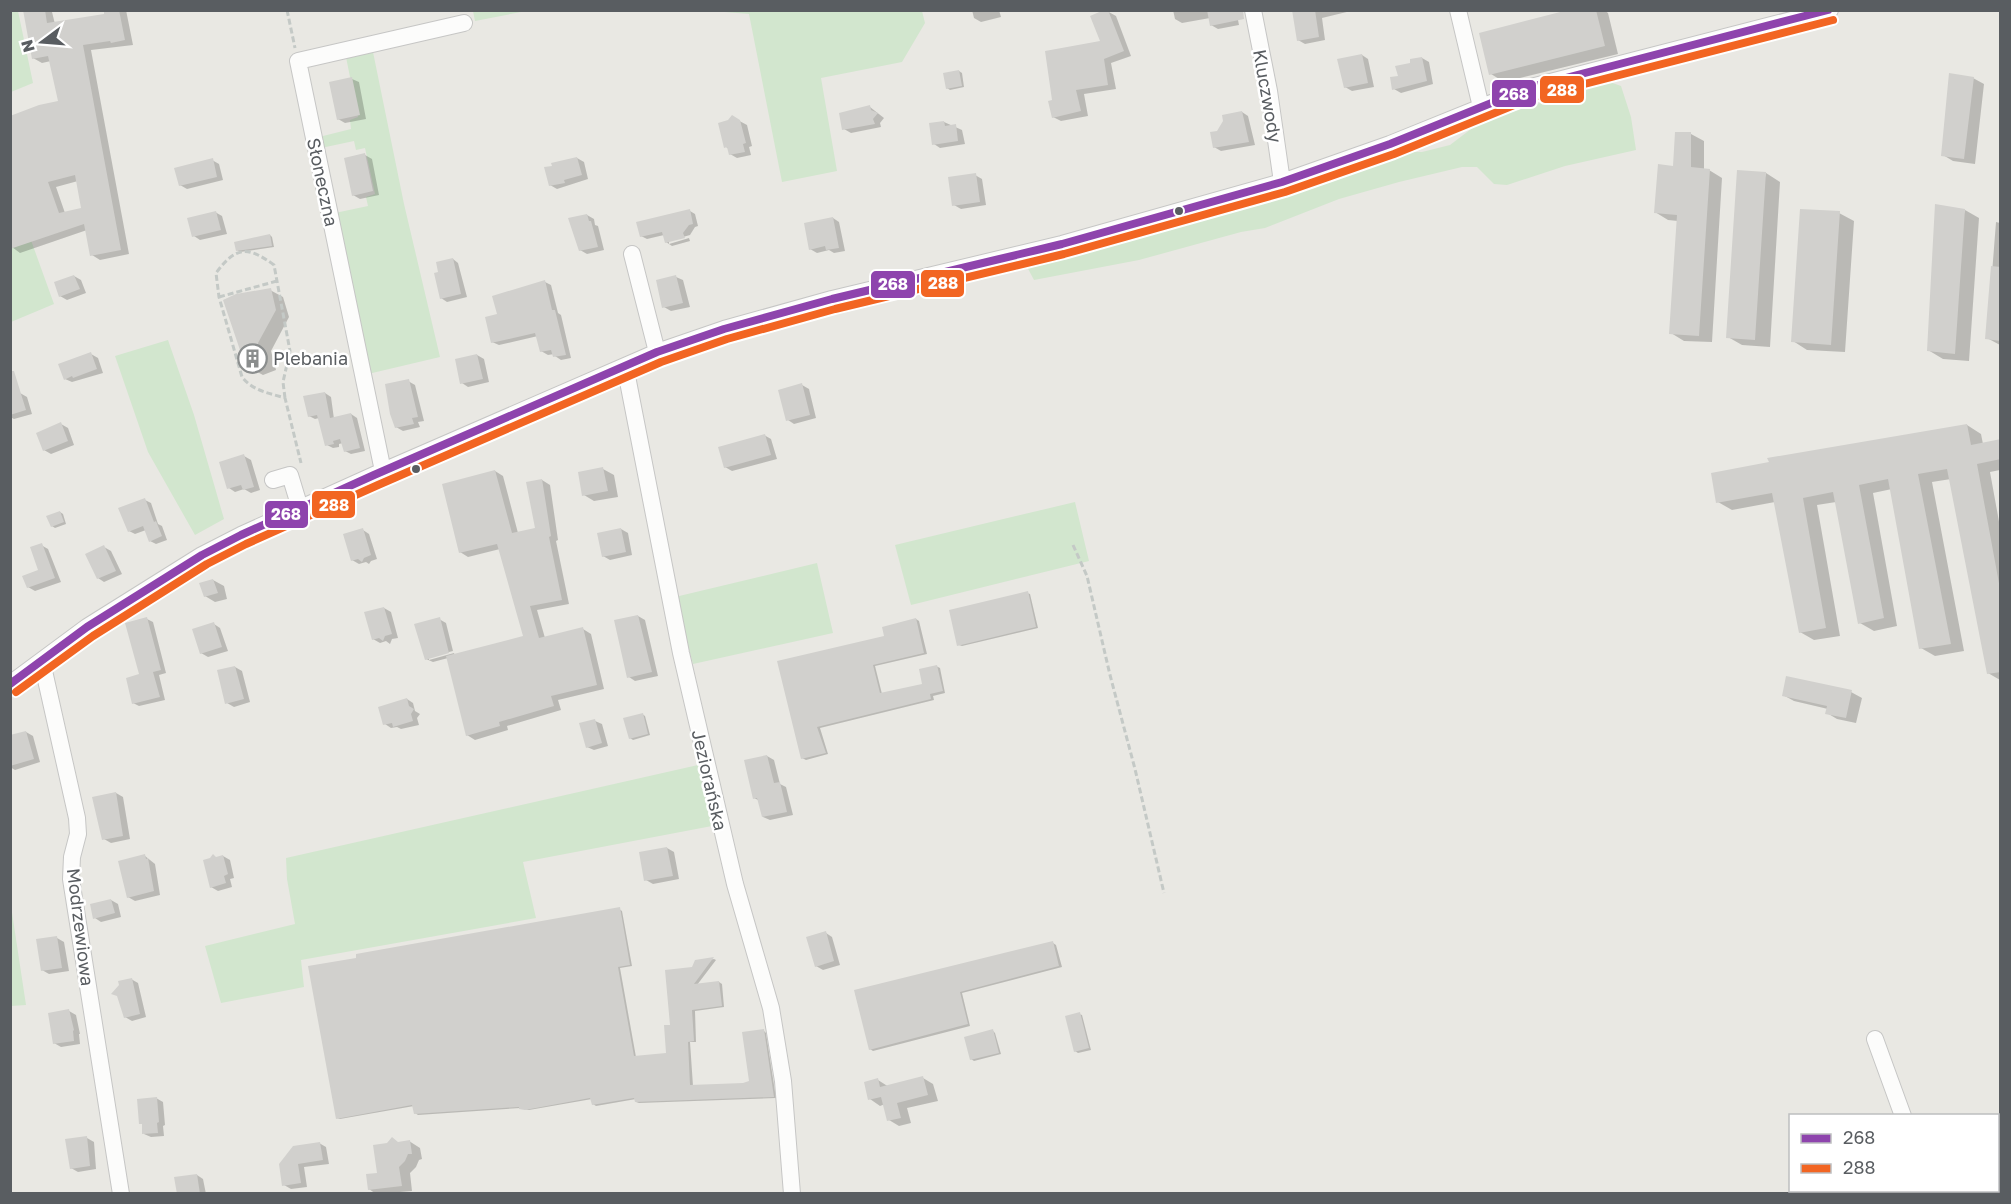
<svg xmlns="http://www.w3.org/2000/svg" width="2011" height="1204" font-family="'Golos Text',sans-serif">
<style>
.green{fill:#d2e6ce}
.shadow{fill:#0003;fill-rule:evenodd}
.building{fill:#d1d0cd;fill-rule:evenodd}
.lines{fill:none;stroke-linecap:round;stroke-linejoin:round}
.minor-casing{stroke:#c6c6c5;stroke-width:18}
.path{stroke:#c4c9c6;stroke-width:3;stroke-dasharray:6 3;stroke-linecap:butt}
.minor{stroke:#fcfcfb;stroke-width:16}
.bus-1-casing{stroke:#fff;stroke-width:12}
.bus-2-casing{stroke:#fff;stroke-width:12}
.bus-1{stroke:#8e44ad;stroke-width:8}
.bus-2{stroke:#f26522;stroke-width:8}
.bus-dot{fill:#595d61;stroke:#fff;stroke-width:2}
.labels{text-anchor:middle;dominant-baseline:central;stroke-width:5;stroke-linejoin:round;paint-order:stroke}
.street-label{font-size:18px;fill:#595d61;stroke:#fff}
.poi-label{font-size:18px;fill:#595d61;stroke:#fff;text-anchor:start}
.line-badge{stroke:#fff;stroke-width:2}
.badge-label{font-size:16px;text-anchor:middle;font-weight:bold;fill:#fff}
</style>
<rect width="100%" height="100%" fill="#e9e8e3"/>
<!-- green -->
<path class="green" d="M11,10L18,11L33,83L11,92Z
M473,11V10L526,11L475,21Z
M713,11H922L925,23L902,62L821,78L837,171L782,182L749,14Z
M373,52L404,204L440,357L368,374L335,213L368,206L366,197L375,194L365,148L356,150L354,141L321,148L319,137L351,129L350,120L358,117L346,57Z
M1607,81L1621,86L1631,117L1636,150L1565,166L1507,185L1494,184L1477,167H1462L1399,182L1339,199L1265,228L1241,232L1139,260L1034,280L1025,263L1218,213L1405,152H1422L1450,145L1479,123Z
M10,182L54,304L11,322H10Z
M168,340L194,415L224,519L195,535L148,452L115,356Z
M1075,502L1089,561L911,605L895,545Z
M817,563L833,633L693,664L675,597Z
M698,765L712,826L523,862L536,918L301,960L304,987L221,1003L205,946L295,924L287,879L286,858Z
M10,885L12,892L11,906L26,1005L11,1006Z"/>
<!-- shadow -->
<path class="shadow" d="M24,10H50L52,12L55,24L106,15L105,10H126L133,45L91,50L129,254L100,260L92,255L87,230L20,253L12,247L60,102L51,61L42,63L33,58ZM78,181L83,209L65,213L56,187Z
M972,10H999L1001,17L981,22L974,18Z
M1173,10H1236L1239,25L1218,29L1211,25L1210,18L1182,23L1175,19Z
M1293,10H1355L1322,18L1325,40L1305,44L1298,40Z
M1574,10H1604L1608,13L1618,54L1504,82L1491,74Z
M1107,11L1116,16L1131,56L1111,63L1116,89L1084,94L1088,116L1061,121L1053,117L1054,101L1102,43Z
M1362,55L1368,59L1374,87L1352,91L1345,87Z
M1422,58L1429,62L1433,84L1401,93L1394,89L1399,77L1412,64Z
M959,71L962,73L964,87L950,90L947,88Z
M1973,78L1984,84L1975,164L1953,161L1943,155Z
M352,79L359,82L366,119L345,123L338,119Z
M870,107L884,118L880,123L881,127L851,133L844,129Z
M1242,112L1248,116L1255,145L1221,151L1214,147L1218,132Z
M732,117L747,125L752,146L749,147L751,155L737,158L730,154L729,149L726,147L729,122Z
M944,122L962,130L965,144L940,148L934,144Z
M1691,134L1704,141V170H1709L1722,178L1712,342L1684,341L1671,333L1678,221L1668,220L1655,212L1674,167Z
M365,155L372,159L379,195L360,199L353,195Z
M577,158L584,162L588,179L557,189L550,185Z
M212,160L219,164L223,180L187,189L180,185Z
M1766,173L1780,182L1770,347L1742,345L1728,337Z
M975,175L982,179L986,205L961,209L954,205Z
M1965,210L1979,218L1969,361L1943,359L1928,350Z
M690,211L695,214L698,226L695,227L690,235L669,241V244L689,238L690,241L672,246L666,242L664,235L647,239L641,236Z
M215,212L222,216L227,234L200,240L194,236Z
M1839,213L1854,221L1845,352L1807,350L1793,341Z
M587,215L594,219L595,225L598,226L604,250L587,254L580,250Z
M833,218L839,222L845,251L834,253L829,250L817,253L810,249Z
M1996,222L2000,223V345L1987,338Z
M270,235L272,237L274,247L240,252L237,250Z
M453,259L458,263L467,297L447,302L441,298Z
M74,276L81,280L86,293L67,300L60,296Z
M676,277L683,280L690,307L671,311L664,307Z
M545,282L551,285L558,313L561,315L571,358L561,360L555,356L554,354L548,355L541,351L538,336L499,345L492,342Z
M270,290L283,297L289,317L271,351L276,370L263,375L250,368Z
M91,354L98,358L103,373L72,382L65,379Z
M477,355L484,359L489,382L468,387L462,383Z
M408,381L415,385L424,421L418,422L420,427L403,431L396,427Z
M802,385L809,389L816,418L794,424L788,420Z
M20,393L27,397L32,414L14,419L10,417V396Z
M325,393L331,397L334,419L351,414L357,418L365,451L351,454L345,451L343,443L339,444V447L333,448L327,445L319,418L315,419L309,416Z
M61,424L68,428L74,445L51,454L44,450Z
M1967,425L1981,434L1983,444L2000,440V470L1990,472L2000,527V680L1988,673L1951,479L1932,482L1964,651L1935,656L1921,648L1892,489L1873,493L1897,626L1874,631L1860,623L1836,502L1817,505L1840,636L1814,640L1800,632L1775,502L1732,510L1718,502Z
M764,435L771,439L777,459L732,471L725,467Z
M244,456L251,460L260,490L251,493L244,489L235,492L229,488Z
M603,469L614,475L618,497L594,501L584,495Z
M495,471L503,476L518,533L537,529L542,480L550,485L558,540L556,541L569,604L537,610L545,638L583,629L591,634L604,689L558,700L561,710L507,726L508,730L475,740L467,735L448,658L433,662L426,659L439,619L446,623L453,651L429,657V660L454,653L455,656L524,637L500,549L468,557L460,552Z
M145,500L151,503L158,524L162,526L167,540L156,544L150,541L146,530L135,534L129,531Z
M60,512L63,514L66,524L55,528L52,526Z
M621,529L628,533L632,555L610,560L603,556Z
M363,530L369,534L377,559L371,561L369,564L366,562L359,564L352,560Z
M41,545L48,549L61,582L35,591L28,587L40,571Z
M104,547L111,551L122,574L104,582L98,578Z
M213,580L224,586L227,599L215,602L205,596Z
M1027,593L1030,594L1038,628L962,646L959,645Z
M384,608L391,612L398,638L392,639L390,644L386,641L380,643L373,639Z
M638,616L645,620L658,676L635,681L629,677Z
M147,619L153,622L166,673L159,675L165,700L139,706L133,703L141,675Z
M916,619L919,621L927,654L875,666L882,694L924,685L936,666L940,668L945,693L933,696L934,700L820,728L828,754L806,760L802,758L779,662L886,637Z
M214,624L220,628L228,651L208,657L201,653Z
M235,667L242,671L250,702L234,707L227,703Z
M1851,692L1862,698L1856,723L1837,719L1827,713L1828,709L1794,701L1783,695Z
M407,699L413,703L415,711L420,714L417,718L419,725L401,729L397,727L391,728L385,724Z
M642,714L645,716L650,735L633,740L630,738Z
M595,721L602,724L608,746L594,750L587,747Z
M26,732L33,736L40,762L15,770L10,767V737Z
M767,756L774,760L780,784L786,787L793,815L770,820L763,817L760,801L754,798Z
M116,793L123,797L130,839L111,843L104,839Z
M667,848L674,852L679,879L653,884L646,880Z
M145,856L155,864L160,895L135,901L128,897Z
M223,856L230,860L234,878L230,879L232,887L218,891L211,887L216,858Z
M111,900L118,904L121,917L101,922L95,918Z
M619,909L622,911L632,966L620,968L636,1057L668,1055L672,1026L696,962L714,959L716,960L697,985L719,982L722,984L724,1007L695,1011L696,1042H690L693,1086L743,1085L751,1082L764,1031L766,1033L776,1098L639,1103L636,1102V1099L596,1106L593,1104L592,1099L529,1110L520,1108L418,1115L415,1113L414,1106L340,1119L337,1118Z
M826,933L832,937L840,965L823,970L816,966Z
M57,938L64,942L69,971L49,974L42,970Z
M1053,943L1056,945L1062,967L962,993L970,1026L873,1051L870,1049L855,992Z
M131,979L138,983L146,1017L132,1021L125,1017Z
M69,1011L76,1015L80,1034H79L80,1044L61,1047L54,1043Z
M1079,1014L1082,1015L1091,1050L1078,1053L1075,1051Z
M993,1031L995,1033L1001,1054L974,1061L971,1059Z
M923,1078L933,1084L938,1101L907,1108L911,1123L899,1126L889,1120L885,1104L880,1106L870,1099L878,1080L889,1087Z
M156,1098L163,1102L165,1125L163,1126L164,1136L151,1137L144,1134Z
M87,1138L94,1142L96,1169L78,1172L71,1168Z
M409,1141L420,1148L422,1159L419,1160L416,1167L410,1173L412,1191L376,1194L369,1189L378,1174Z
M319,1143L326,1147L329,1164L304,1167L307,1187L291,1189L284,1185L281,1165Z
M197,1175L203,1179L206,1194H178Z"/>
<!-- building -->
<path class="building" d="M23,10H45L47,23L104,14V10H119L125,40L111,43L110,41L83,45L121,250L90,256L84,224L10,249V116L39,105L58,101L48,56L32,59ZM75,175L81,208L59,213L48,182Z
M1104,10H1108L1124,51L1104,59L1108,85L1076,90L1081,111L1052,118L1048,101L1052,100L1045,51L1100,41L1090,16Z
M1207,10H1243L1244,19L1210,26Z
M1292,10H1315L1319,37L1297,41Z
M1568,10H1596L1605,46L1489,75L1479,33Z
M1362,54L1368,83L1344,88L1337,59Z
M1422,57L1427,81L1392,90L1390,77L1398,76L1395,66L1410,63V59Z
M959,70L962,86L946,89L943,73Z
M1949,73L1974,77L1964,159L1941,156Z
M352,77L360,115L337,120L329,82Z
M870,105L871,110L878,113L873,119L875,124L842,130L839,113Z
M1242,111L1249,142L1213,148L1210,132L1217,131L1223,121L1222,115Z
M732,115L740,120L746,143L743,144L745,152L729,155L727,147L724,148L718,123L728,120Z
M944,121L945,126L956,124L958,141L932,145L929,123Z
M1675,132H1691V167L1710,169L1699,336L1669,334L1677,215L1654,213L1658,164L1673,166Z
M365,153L373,191L352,196L344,158Z
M577,157L582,175L564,180L565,183L549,186L544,167L552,166L551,163Z
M213,158L217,177L179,186L174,168Z
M1737,170L1766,172L1755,340L1726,338Z
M976,173L980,202L952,206L948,177Z
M1935,204L1965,209L1955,354L1927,351Z
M690,209L693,224L689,225L683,233L685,238L665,243L662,232L640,237L636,222Z
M1800,209L1840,211L1831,345L1791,342Z
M216,211L221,230L192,237L187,218Z
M587,214L589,221H591L598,247L579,251L568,218Z
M833,217L839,248L826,250L825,246L809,250L804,223Z
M270,234L272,246L236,251L234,242Z
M453,258L461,294L440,299L434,273L438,272L436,262Z
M1991,266L2001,267V341L1985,339Z
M74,275L80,289L59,297L54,282Z
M676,275L683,303L662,308L656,280Z
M545,280L552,310H555L566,355L553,357L551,350L540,352L535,333L491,343L485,317L497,314L492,296Z
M271,288L276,310L258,343L264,363L249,369L241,353L223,300L236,294Z
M91,352L97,369L73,378L72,376L64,380L58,364Z
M477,354L483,379L460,384L455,359Z
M10,371H14L26,410L10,415Z
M409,379L418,417L412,418L414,424L395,428L390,414L385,384Z
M802,383L810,415L786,421L778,390Z
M325,392L330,418L351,413L360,448L344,452L340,439L333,441L334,444L325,446L317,415L308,417L303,396Z
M61,422L68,441L43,451L36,433Z
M1967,424L1971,445L2001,439V459L1977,464L2001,594V672L1987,674L1947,469L1918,474L1951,644L1919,649L1888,479L1859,485L1884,618L1858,624L1833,492L1803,498L1826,628L1799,633L1772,493L1716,503L1711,473L1769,462L1767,458Z
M765,434L771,455L724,468L718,447Z
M244,454L254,487L243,490L241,485L227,489L219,462Z
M603,467L608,491L582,496L578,472Z
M495,470L512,533L535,528L526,482L542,479L551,536L549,537L562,600L530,606L539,638L583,627L597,685L551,696L554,706L499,722L500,726L466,736L446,656L523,636L497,544L459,553L442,484Z
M145,498L154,522L156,521L162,536L149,542L143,526L128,532L118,508Z
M60,511L64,522L51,527L46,516Z
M363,528L371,555L364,558L362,562L358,559L351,561L343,534Z
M621,528L626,552L602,557L597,533Z
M42,543L55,578L27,588L22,576L38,570L30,547Z
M104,545L116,571L97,579L85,554Z
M213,579L218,593L204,597L199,583Z
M1028,591L1036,627L957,646L949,610Z
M384,607L392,634L385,636L383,641L379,638L372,640L364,612Z
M638,615L652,672L627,678L614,620Z
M147,617L161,670L153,672L160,697L132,704L126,678L139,674L125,623Z
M440,617L449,653L425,660L414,624Z
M916,618L924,653L873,665L880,693L922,684L919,669L937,665L943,691L930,694L931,699L817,727L826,753L801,759L777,661L884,636L882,627Z
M214,622L222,647L200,654L192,629Z
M235,666L244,699L225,704L217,670Z
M1786,676L1852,690L1846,718L1825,714L1827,706L1782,696Z
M407,698L409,706L414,709L411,714L413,721L393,727L392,723L383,725L378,707Z
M643,713L648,734L629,739L623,718Z
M595,719L602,743L586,748L579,723Z
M26,731L34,759L10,766V735Z
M767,755L774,783L780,782L787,812L762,817L757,798L753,799L744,760Z
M116,792L123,836L102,840L92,797Z
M667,847L673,876L644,881L639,852Z
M145,854L146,859L148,858L154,891L127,898L118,861Z
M213,854L216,857L223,855L228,874L224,876L226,883L210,888L203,860L210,858Z
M111,899L115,913L93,919L90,904Z
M620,907L630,965L618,967L634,1056L666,1053L664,1025H670L665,970L692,967L695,960L714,957L694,984L719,981L722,1006L692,1010L694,1041L688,1042L690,1085L743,1083L749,1081L742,1032L764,1029L774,1097L635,1102L634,1098L592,1105L590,1098L525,1110L519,1109V1107L414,1114L412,1105L336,1119L308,966L356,958V954Z
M826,931L834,961L815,967L806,937Z
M57,936L62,968L41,971L36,939Z
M1053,941L1059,966L960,992L968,1024L869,1050L854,990Z
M132,978L140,1014L124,1018L117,996L111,994L119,985L118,981Z
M69,1009L74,1030L73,1031L74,1041L53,1044L48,1013Z
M1080,1012L1089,1048L1074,1052L1065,1016Z
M993,1029L999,1053L970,1060L964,1037Z
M923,1076L928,1095L897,1103L901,1118L887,1121L881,1097L868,1100L864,1082L878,1078L880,1087Z
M157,1097L159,1122L157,1123L158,1133L142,1134V1124H139L137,1099Z
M87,1136L90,1166L70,1169L65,1139Z
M392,1137L398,1142L410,1140L412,1154H408L405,1161L399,1167L402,1186L368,1190L366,1174L377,1173L373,1145L387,1143Z
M320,1142L323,1160L298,1164L301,1183L282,1186L279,1164L293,1146Z
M197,1174L200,1194H177L174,1177Z"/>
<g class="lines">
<defs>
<path id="minor" d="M1253,10L1269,91L1282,182
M1458,10L1481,107
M632,254L657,352
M625,366L681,653L735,884L771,1008L783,1081L792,1194
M383,471L298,61L464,23
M273,480L290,475L300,508
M42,662L77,818L78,834L72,857L71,879L121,1194
M10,684L87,627L202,555L241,535L374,475L657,352L724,329L832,299L1062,244L1282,182L1390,144L1531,87L1830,10
M1875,1039L1903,1116
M1998,1166H2000
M1934,1190L1935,1194"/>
</defs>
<!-- minor casing -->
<use href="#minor" class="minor-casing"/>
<!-- path -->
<path class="path" d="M287,10L295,48
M219,297L277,281
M285,398L283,382L290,351L274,265C248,246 236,246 216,273L219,297L242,377C253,391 269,393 285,398L301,463
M1073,545L1087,576L1110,675L1135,769L1164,893"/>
<!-- minor -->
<use href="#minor" class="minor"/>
<defs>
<path id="bus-1" d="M10,684L87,627L202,555L241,535L374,475L657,352L724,329L832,299L1062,244L1282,182L1390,144L1531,87L1828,10"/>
<path id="bus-2" d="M16,692L93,636L207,564L246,544L378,485L661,362L727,339L835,309L1064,254L1285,192L1394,154L1534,97L1833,20"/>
</defs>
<!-- bus-1 casing -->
<use href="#bus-1" class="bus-1-casing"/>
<!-- bus-2 casing -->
<use href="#bus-2" class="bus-2-casing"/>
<!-- bus-1 -->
<use href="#bus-1" class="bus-1"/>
<!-- bus-2 -->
<use href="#bus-2" class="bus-2"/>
</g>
<!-- icons -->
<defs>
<symbol id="building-ring" viewBox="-11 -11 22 22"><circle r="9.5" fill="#fff" stroke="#8b8e8e" stroke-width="1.5"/><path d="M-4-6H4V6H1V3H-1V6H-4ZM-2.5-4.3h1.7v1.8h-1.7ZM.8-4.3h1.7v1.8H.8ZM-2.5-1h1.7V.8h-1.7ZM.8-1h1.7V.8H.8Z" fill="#8b8e8e"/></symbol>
</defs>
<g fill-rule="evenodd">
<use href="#building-ring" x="236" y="342" width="33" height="33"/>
</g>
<!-- markers -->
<g class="bus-dot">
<circle cx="1179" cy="211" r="5"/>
<circle cx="416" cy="469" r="5"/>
</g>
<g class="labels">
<!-- street labels -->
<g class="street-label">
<text transform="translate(1268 96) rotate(80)">Kluczwody</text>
<text transform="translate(323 182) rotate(78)">Słoneczna</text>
<text transform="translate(710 780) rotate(77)">Jeziorańska</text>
<text transform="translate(81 927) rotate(83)">Modrzewiowa</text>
</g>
<!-- poi labels -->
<g class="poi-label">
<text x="273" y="358">Plebania</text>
</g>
</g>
<g class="line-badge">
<rect x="1539" y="75" width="46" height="29" rx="6" fill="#f26522"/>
<rect x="1491" y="79" width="46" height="29" rx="6" fill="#8e44ad"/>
<rect x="920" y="269" width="45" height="29" rx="6" fill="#f26522"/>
<rect x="870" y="270" width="46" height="29" rx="6" fill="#8e44ad"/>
<rect x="311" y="490" width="45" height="29" rx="6" fill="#f26522"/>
<rect x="264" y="500" width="45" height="29" rx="6" fill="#8e44ad"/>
</g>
<g class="badge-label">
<text x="1562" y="96">288</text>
<text x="1514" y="100">268</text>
<text x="943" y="289">288</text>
<text x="893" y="290">268</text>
<text x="334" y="511">288</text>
<text x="286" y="520">268</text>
</g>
<!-- border -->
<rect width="2011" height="1204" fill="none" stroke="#595d61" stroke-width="24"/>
<!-- legend -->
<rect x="1789" y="1114" width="210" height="78" fill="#ffffff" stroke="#bdbec0" stroke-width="1.5"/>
<rect x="1801" y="1134" width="30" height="9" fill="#8e44ad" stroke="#bdbec0" stroke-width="1.5"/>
<text x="1843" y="1144" font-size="18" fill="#595d61">268</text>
<rect x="1801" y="1164" width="30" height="9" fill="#f26522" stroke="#bdbec0" stroke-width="1.5"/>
<text x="1843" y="1174" font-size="18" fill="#595d61">288</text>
<!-- north arrow -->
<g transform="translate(42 42) rotate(254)" stroke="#ffffff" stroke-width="4.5" paint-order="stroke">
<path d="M0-4.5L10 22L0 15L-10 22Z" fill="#595d61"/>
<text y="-9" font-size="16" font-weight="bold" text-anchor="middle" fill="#595d61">N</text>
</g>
</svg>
